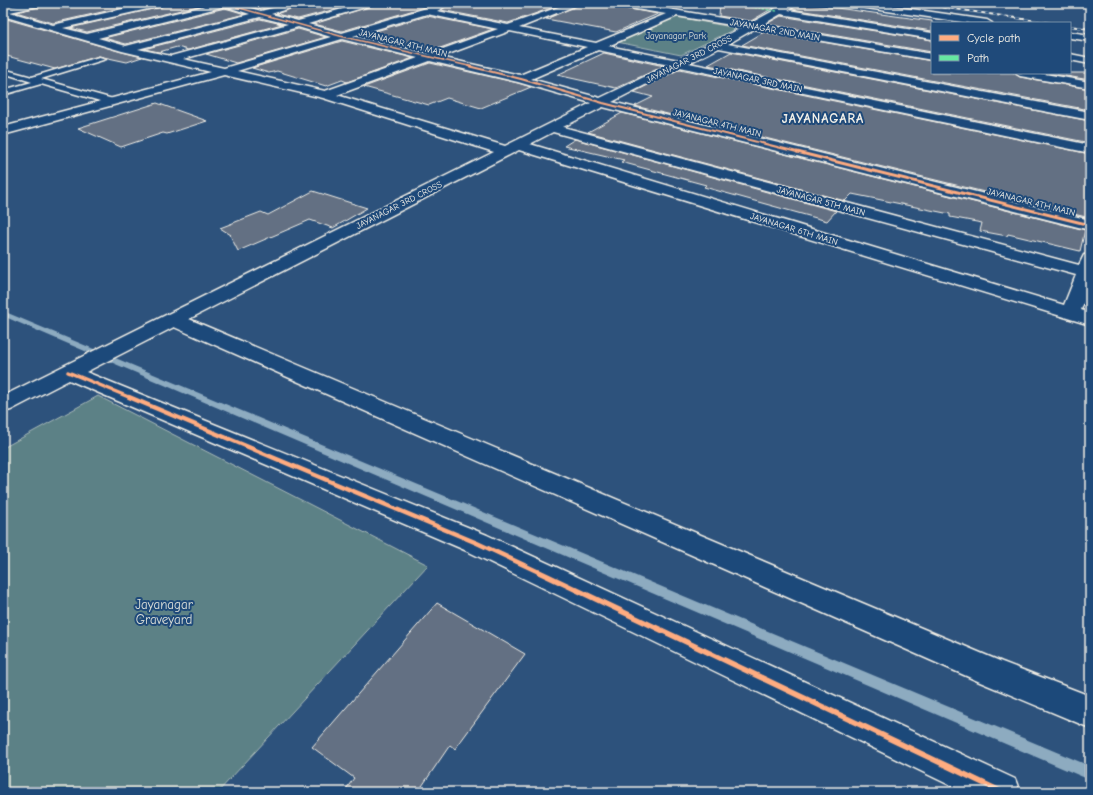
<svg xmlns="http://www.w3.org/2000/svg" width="1093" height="795" font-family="'Comic Neue',sans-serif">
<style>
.green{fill:#5c8186;stroke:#a8b9b7}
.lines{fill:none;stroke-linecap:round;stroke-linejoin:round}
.stream{fill:#8dabc0;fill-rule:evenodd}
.building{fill:#647083;stroke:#f4f1e8}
.lane-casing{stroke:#f4f1e8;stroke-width:3}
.street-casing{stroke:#f4f1e8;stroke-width:3}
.secondary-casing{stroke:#f4f1e8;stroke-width:3}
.lane{fill:#1f4a7a;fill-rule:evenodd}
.street{fill:#1f4a7a;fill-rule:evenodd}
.secondary{fill:#1f4a7a;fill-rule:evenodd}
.rail-casing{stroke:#f4f1e8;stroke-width:2}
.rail{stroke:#1f4a7a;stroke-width:1.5;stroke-dasharray:4;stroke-linecap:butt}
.quiet{stroke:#66e7a1;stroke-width:1.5;stroke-dasharray:2.5 1.5;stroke-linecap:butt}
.cycleway-far5-casing{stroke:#1f4a7a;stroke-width:2.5}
.cycleway-far4-casing{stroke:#1f4a7a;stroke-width:3.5}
.cycleway-far3-casing{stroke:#1f4a7a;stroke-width:4.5}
.cycleway-far2-casing{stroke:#1f4a7a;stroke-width:5.5}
.cycleway-far1-casing{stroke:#1f4a7a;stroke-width:7}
.cycleway-casing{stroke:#1f4a7a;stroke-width:8}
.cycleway-far5{stroke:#ffac80;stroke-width:1.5}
.cycleway-far4{stroke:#ffac80;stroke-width:2}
.cycleway-far3{stroke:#ffac80;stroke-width:3}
.cycleway-far2{stroke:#ffac80;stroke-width:3.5}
.cycleway-far1{stroke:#ffac80;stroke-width:4.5}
.cycleway{stroke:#ffac80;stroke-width:5.5}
.labels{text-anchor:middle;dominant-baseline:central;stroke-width:4;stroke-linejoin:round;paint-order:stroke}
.far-street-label{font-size:9px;fill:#f4f1e8;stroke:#1f4a7a}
.far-park-label{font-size:9px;fill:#dde0d9;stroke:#1f4a7a}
.far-district-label{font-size:13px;font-weight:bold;letter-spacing:1px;fill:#f4f1e8;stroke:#1f4a7a}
.near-park-label{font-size:13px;fill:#dde0d9;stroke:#1f4a7a}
</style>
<rect width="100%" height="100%" fill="#2d527c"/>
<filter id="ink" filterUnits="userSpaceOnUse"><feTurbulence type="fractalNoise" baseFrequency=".025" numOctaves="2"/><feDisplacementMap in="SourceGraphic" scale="8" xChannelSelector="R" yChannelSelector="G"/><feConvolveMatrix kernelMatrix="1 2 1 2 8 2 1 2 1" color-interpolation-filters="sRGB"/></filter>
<g filter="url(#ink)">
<!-- green -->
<path class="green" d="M665,15L737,28L681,55L607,40Z
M98,396L428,565L218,792H3V448Z"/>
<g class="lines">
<!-- stream -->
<path class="stream" d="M3,311L1090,766V780L3,316Z"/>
</g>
<!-- building -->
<path class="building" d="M45,3H142L53,23L16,12L43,6Z
M166,3H211L87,32L70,28L161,7Z
M238,3H286L261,9Z
M307,3H359L298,19L276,14Z
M380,3H438L342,31L314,24Z
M441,3H566L508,23L441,10L445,7Z
M583,3H613L618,7L658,14L616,32L546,19Z
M642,3H684L673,8Z
M720,3H785L773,8L751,21L719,16Z
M800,3L932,21V31L792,9Z
M225,8L245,14L126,44L104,38Z
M427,16L493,29L429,52L359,36Z
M781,16L932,40V52L766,24Z
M3,18L122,52L142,57L127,62L99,56L55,69L3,55Z
M260,19L282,24L188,50L177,47L159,52L144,49Z
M298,29L326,37L236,63L206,54Z
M764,32L932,61V73H1014L1020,77L1090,89V110L742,45Z
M342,41L413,58L347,82L342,80L326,86L277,71L269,73L252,68Z
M731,52L1090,121V143L708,65Z
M604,53L664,66L616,88L557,75Z
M430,63L518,83L531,87L481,108L447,98L429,105L364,87Z
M680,69L1090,154V218L635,106L653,97L634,92Z
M1048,73H1090V80Z
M157,103L207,121L167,134L163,133L121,147L78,128Z
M622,113L1085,230L1080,251L1008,234L1007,236L980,231L982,223L950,217V214L852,194L845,201L588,132Z
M575,139L836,211L827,221L704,187L706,185L621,162L624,160L564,146Z
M313,191L367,208L333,228L310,220L238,251L230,235H231L220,228L261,212L268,215Z
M437,603L525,654L455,749L450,745L418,792H344L354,778L312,747Z"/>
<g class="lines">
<defs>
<path id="lane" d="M99,57L106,59L41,79L113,99V103H107L41,84L3,95V90L32,82L3,73V69L32,77Z"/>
<path id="street" d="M28,3H44L43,5L10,12L53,25L149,3H165L161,6L63,28L87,34L217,3H232L261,11L292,3H306L271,14L298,21L365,3H379L308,24L342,33L440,4L444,7L437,11L508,25L570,3H582L519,28L596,43L666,14L618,6L614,3H633L751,23L773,11L774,9L789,3H799L788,10L932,33V39L781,14L762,25L932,54V60L754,29L728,44L1090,112V120L719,48L689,63L1090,145V153L680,67L612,102L1090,220V230L603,107L563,127L1079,265L1084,255L1090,254V285L1081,310L1090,313V325L519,150L189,319L1002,662L1090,696V728L980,682L174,327L86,372L487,535L1015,779L1020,792H964L467,551L69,380L11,410L3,412V396L494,152L323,98L224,75L3,135V127L211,72L122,51L3,16V8ZM225,6L250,14L126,46L98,38ZM427,14L498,29L429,54L353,36ZM677,16L743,27L678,60L608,46ZM260,17L288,24L171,56L138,49ZM298,27L331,37L224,68L183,59ZM510,31L587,47L520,75L440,57ZM342,39L418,58L325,91L237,71ZM598,50L669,65L600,98L531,79ZM430,61L518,82L591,103L505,146L337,95ZM553,132L1076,275L1064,305L530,144Z
M1070,54L1090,58V64L1070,60Z
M1015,73H1039L1090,82V88L1020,76Z"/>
<path id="secondary" d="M849,3H870L987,20L992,23H969L853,6Z
M1070,32L1090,35V41L1070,38Z"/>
</defs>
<!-- lane casing -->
<use href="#lane" class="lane-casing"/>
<!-- street casing -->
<use href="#street" class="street-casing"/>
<!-- secondary casing -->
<use href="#secondary" class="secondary-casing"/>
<!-- lane -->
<use href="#lane" class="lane"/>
<!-- street -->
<use href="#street" class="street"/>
<!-- secondary -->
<use href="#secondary" class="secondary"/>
<defs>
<path id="rail" d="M914,3L1051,23
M1070,26L1090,29"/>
</defs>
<!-- rail casing -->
<use href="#rail" class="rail-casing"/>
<!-- rail -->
<use href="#rail" class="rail"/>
<!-- quiet -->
<path class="quiet" d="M727,3L777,11"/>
<defs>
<path id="cycleway-far5" d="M222,3L340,36L473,67"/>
<path id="cycleway-far4" d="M468,66L521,79L603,103L801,153"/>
<path id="cycleway-far3" d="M797,152L1090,225"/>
<path id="cycleway-far2" d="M68,372L131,398"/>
<path id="cycleway-far1" d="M129,397L477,543L541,573"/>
<path id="cycleway" d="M539,572L1002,792"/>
</defs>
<!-- cycleway-far5 casing -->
<use href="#cycleway-far5" class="cycleway-far5-casing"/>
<!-- cycleway-far4 casing -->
<use href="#cycleway-far4" class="cycleway-far4-casing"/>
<!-- cycleway-far3 casing -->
<use href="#cycleway-far3" class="cycleway-far3-casing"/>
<!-- cycleway-far2 casing -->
<use href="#cycleway-far2" class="cycleway-far2-casing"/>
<!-- cycleway-far1 casing -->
<use href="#cycleway-far1" class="cycleway-far1-casing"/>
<!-- cycleway casing -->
<use href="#cycleway" class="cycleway-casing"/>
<!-- cycleway-far5 -->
<use href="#cycleway-far5" class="cycleway-far5"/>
<!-- cycleway-far4 -->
<use href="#cycleway-far4" class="cycleway-far4"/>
<!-- cycleway-far3 -->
<use href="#cycleway-far3" class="cycleway-far3"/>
<!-- cycleway-far2 -->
<use href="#cycleway-far2" class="cycleway-far2"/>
<!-- cycleway-far1 -->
<use href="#cycleway-far1" class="cycleway-far1"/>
<!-- cycleway -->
<use href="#cycleway" class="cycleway"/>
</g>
</g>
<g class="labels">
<!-- far-street labels -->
<g class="far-street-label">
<text transform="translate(775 30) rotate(10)">JAYANAGAR 2ND MAIN</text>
<text transform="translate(403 43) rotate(14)">JAYANAGAR 4TH MAIN</text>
<text transform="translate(689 59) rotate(-27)">JAYANAGAR 3RD CROSS</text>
<text transform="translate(758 80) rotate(12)">JAYANAGAR 3RD MAIN</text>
<text transform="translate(717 123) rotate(14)">JAYANAGAR 4TH MAIN</text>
<text transform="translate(821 201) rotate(15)">JAYANAGAR 5TH MAIN</text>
<text transform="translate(1031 202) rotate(14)">JAYANAGAR 4TH MAIN</text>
<text transform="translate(399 205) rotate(-27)">JAYANAGAR 3RD CROSS</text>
<text transform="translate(794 229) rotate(17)">JAYANAGAR 6TH MAIN</text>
</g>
<!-- far-park labels -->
<g class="far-park-label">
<text x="676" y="36">Jayanagar Park</text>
</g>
<!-- far-district labels -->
<g class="far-district-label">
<text x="823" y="118">JAYANAGARA</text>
</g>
<!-- near-park labels -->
<g class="near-park-label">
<text x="164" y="604">Jayanagar<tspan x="164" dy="15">Graveyard</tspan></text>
</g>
</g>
<!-- margin -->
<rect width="1093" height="795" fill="none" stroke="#1f4a7a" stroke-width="16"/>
<rect x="8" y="8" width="1077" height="779" fill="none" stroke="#f4f1e8" stroke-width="1.5" filter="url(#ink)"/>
<!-- legend -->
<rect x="931" y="22" width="140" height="52" fill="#1f4a7a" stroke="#748da6"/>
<rect x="939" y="35" width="20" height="6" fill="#ffac80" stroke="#748da6"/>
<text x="967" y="42" font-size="12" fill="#f4f1e8">Cycle path</text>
<rect x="939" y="55" width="20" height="6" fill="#66e7a1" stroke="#748da6"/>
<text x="967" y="62" font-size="12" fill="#f4f1e8">Path</text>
</svg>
